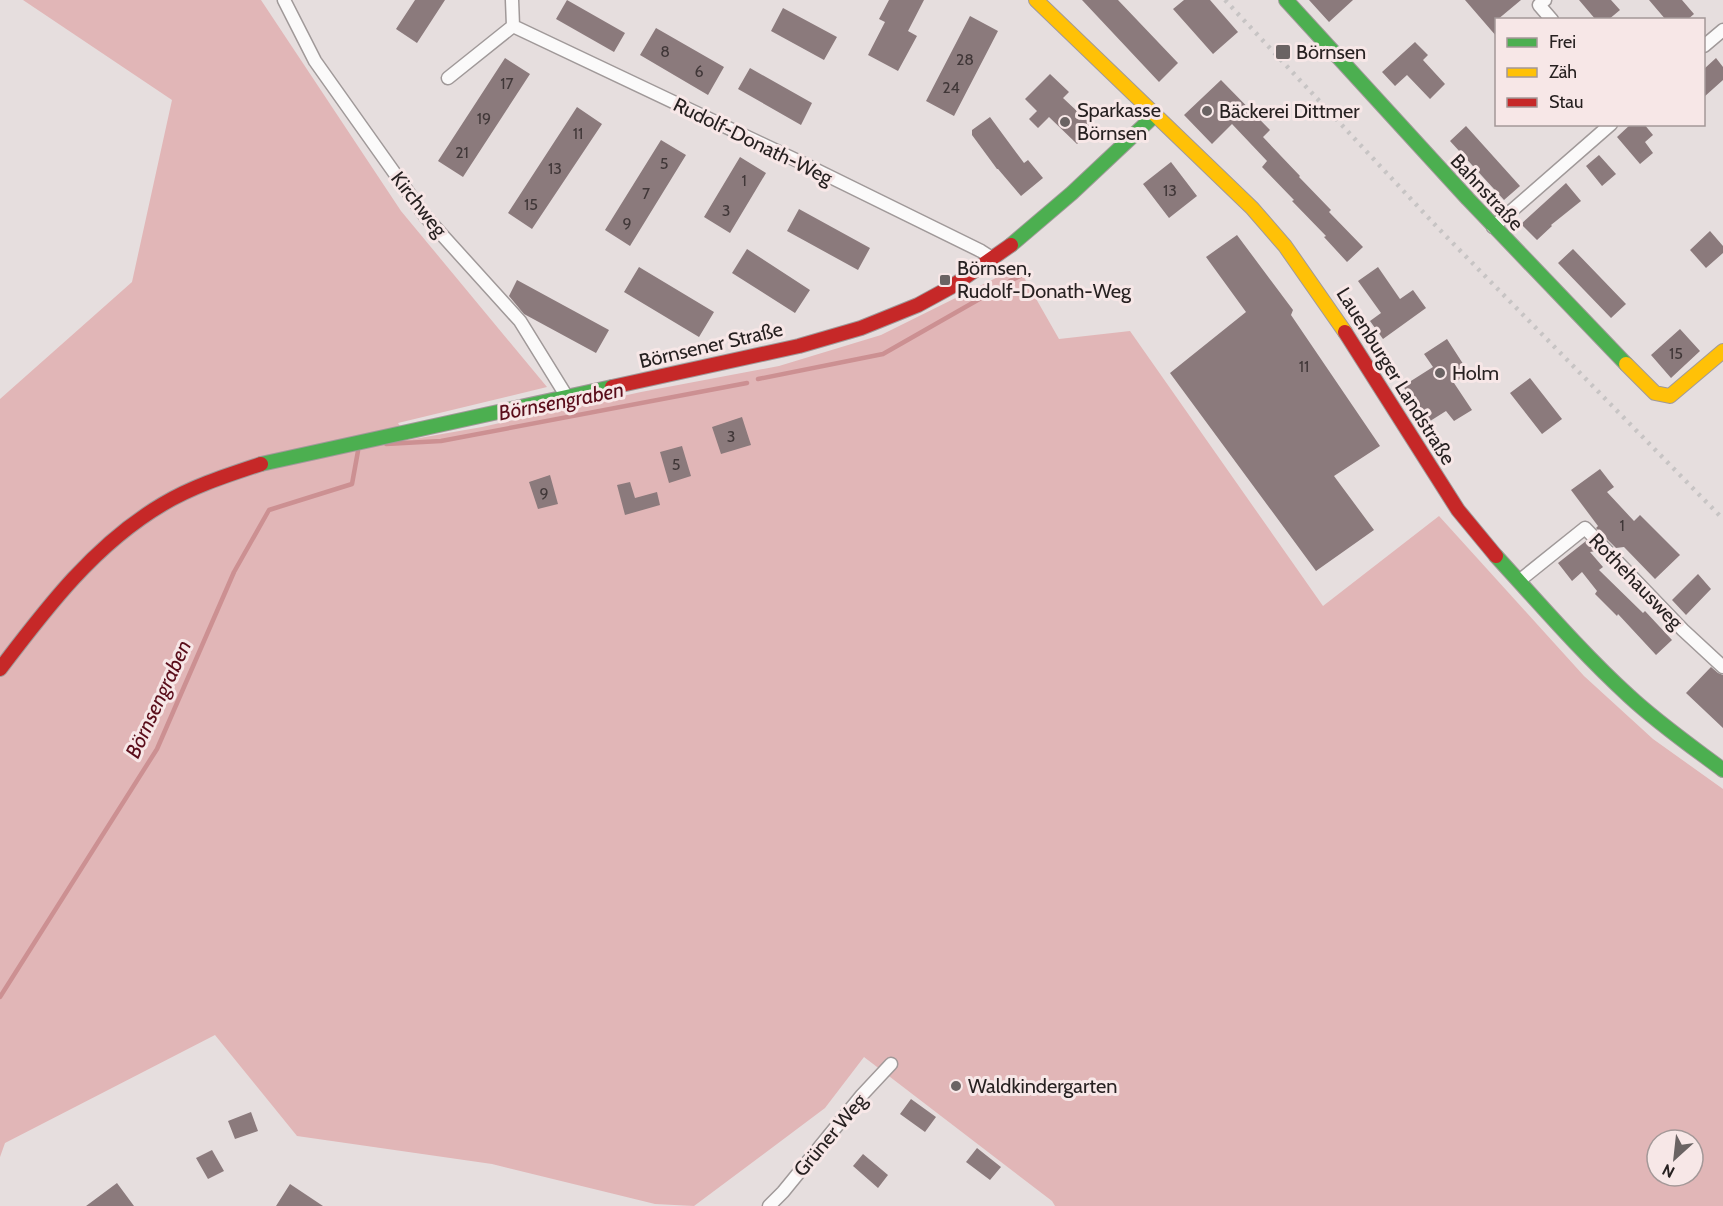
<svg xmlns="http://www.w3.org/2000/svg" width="1723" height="1206" font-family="Cabin,sans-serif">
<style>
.green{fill:#e1b6b7;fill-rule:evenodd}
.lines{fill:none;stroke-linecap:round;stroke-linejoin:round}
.stream{stroke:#cc9092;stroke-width:4.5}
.building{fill:#8b7a7c}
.street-casing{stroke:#a09999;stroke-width:15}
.fast-casing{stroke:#a09999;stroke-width:16}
.slow-casing{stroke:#a09999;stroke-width:16}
.jam-casing{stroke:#a09999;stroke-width:16}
.street{stroke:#fbfafa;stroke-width:12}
.fast{stroke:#4caf50;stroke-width:14}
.slow{stroke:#ffc107;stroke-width:14}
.jam{stroke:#c62828;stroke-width:14}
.rail{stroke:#c7c4c4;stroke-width:4.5;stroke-dasharray:3 6;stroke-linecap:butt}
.poi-dot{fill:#6a6363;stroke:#f7e7e7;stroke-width:2}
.labels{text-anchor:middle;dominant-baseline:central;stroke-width:6;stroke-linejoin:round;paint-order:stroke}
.number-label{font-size:16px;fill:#403738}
.poi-label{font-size:20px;fill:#272121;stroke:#f7e7e7;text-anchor:start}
.street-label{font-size:20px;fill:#272121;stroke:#f7e7e7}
.water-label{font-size:21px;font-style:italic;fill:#5a0d1a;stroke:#f7e7e7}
</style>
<rect width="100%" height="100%" fill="#e6dede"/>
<!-- green -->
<path class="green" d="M23,0H261L401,211L547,387L398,423L408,440L482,427L641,392L779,366L881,335L1018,267L1059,339L1130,331L1323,606L1439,516L1584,676L1653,739L1723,789V1206H1055L1052,1201L864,1057L825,1108L694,1206L655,1204L492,1164L297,1136L215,1035L5,1143L0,1157V399L132,282L172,100ZM1657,1140H1693V1176H1657Z"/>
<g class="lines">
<!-- stream -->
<path class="stream" d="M1010,281L1022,275
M758,379L883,354L997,289
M386,444L441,441L747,383
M0,997L157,749L234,572L269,510L352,484L358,451"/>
</g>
<!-- building -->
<path class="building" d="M415,0H445L417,43L396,29Z
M567,0L625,33L614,52L556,19Z
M889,0H924L908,31L917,36L898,71L868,55L885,22L879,19Z
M1082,0H1118L1178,63L1159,82Z
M1184,0H1210L1238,32L1213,54L1173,9Z
M1309,0H1353L1329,22Z
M1465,0H1521L1497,20V37Z
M1579,0H1611L1620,10L1608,20H1596Z
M1649,0H1682L1694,14L1687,20H1666Z
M783,8L837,37L824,60L771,31Z
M970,16L998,31L954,116L926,101Z
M656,28L724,67L708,95L640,55Z
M1415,42L1428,55L1423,60L1445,84L1430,99L1407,75L1395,86L1382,72Z
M505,58L530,74L463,177L438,161Z
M1716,58L1723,67V80L1704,97V69Z
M750,68L812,103L801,125L738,89Z
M1050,74L1069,92L1063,98L1094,127L1077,144L1049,117L1038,128L1029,119L1037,111L1025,99Z
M1221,80L1270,130L1263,137L1300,176L1299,177L1331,210L1329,212L1363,247L1347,262L1324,237L1326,236L1292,201L1294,200L1262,167L1267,161L1232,124L1212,144L1184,115Z
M577,107L602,124L532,229L508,213Z
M990,117L1024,163L1028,160L1043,178L1021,196L998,169H997L972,135V130Z
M1631,124H1644L1653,135L1645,142L1653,153L1640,164L1617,137Z
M1466,126L1520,186L1504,200L1450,141Z
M661,140L686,155L630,246L605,230Z
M1599,155L1616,174L1602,186L1586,166Z
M740,157L766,173L730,233L704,217Z
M1171,162L1197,196L1169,218L1143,184Z
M1566,183L1581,201L1551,225L1552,226L1537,240L1521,224Z
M799,209L870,248L858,270L787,231Z
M1710,231L1723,246V253L1706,268L1690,250Z
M1237,235L1293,310L1291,315L1380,446L1334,476L1374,530L1316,571L1170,373L1246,312L1206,257Z
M747,249L810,290L795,313L732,273Z
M1573,249L1626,304L1611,318L1558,263Z
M639,267L714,312L699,337L624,292Z
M1378,267L1400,299L1413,290L1426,308L1383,339L1370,321L1381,313L1358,281Z
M517,280L609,330L596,353L524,314L509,296Z
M1680,329L1700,351L1671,378L1651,355Z
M1447,339L1469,373L1454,383L1472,410L1454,421L1446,411L1427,423L1403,386L1433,367L1424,354Z
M1530,378L1562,419L1542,434L1510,393Z
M742,417L751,445L721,454L712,427Z
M682,446L691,476L669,483L660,452Z
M1600,469L1614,487L1607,492L1634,521L1640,515L1680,555L1655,579L1624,547L1616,548L1596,528L1598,526L1571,490Z
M550,475L558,504L538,509L529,482Z
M630,482L635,498L657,492L660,505L625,515L617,485Z
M1586,541L1596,551L1590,552L1603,567L1599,570L1643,613L1645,611L1672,640L1656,655L1618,614L1617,616L1595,594L1597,591L1582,572L1572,581L1558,563Z
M1698,574L1711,589L1686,615L1672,600Z
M1711,667L1718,673L1723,675V728L1686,693Z
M911,1099L936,1117L925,1132L900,1114Z
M251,1112L258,1131L235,1139L228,1121Z
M977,1148L1001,1167L990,1180L966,1162Z
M212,1150L224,1171L208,1179L196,1158Z
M863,1154L888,1175L878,1188L853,1166Z
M117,1183L134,1206H86Z
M290,1184L323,1206H276Z"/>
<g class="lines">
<defs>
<path id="street" d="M284,0L315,61L425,216L520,321L567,397
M512,0L513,26
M1545,0L1539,5L1552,20
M513,26L800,162L981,251L992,258
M1704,46L1723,30
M448,78L513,26
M1493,227L1611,124
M1519,581L1585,528L1683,630L1723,667
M769,1206L783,1192L862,1095L891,1064"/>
<path id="fast" d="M1286,0L1468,199L1626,364
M1011,245L1072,193L1155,115
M261,464L612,387
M1496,556C1539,603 1582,653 1629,696C1658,723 1691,746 1723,770"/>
<path id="slow" d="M1036,0L1252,208L1285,246L1345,332
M1626,364L1655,393L1670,396L1723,351"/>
<path id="jam" d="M1345,332L1458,510L1496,556
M612,387L799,346L861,328L918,305L951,287L1011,245
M0,669C47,607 95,544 163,504C193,486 228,475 261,464"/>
</defs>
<!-- street casing -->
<use href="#street" class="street-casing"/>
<!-- fast casing -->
<use href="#fast" class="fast-casing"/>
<!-- slow casing -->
<use href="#slow" class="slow-casing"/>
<!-- jam casing -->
<use href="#jam" class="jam-casing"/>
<!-- street -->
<use href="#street" class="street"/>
<!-- fast -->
<use href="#fast" class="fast"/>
<!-- slow -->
<use href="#slow" class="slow"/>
<!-- jam -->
<use href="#jam" class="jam"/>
<!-- rail -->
<path class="rail" d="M1225,0L1438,228L1723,519"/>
</g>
<!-- markers -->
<g class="poi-dot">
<rect x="1275" y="44" width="16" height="16" rx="3"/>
<circle cx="1207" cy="111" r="6"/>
<circle cx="1065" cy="122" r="6"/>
<rect x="939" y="274" width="12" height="12" rx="3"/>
<circle cx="1440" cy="373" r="6"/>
<circle cx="956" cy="1086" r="6"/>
</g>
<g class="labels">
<!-- number labels -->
<g class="number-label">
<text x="665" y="51">8</text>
<text x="965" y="59">28</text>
<text x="699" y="71">6</text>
<text x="507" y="83">17</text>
<text x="951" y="87">24</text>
<text x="484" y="118">19</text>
<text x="578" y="133">11</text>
<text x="462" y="152">21</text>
<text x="664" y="163">5</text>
<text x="555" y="168">13</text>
<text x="744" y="180">1</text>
<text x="1170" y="190">13</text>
<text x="646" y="193">7</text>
<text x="531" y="204">15</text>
<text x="726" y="210">3</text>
<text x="627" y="223">9</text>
<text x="1676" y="353">15</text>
<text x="1304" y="366">11</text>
<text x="731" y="436">3</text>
<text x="676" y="464">5</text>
<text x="544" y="493">9</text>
<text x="1622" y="525">1</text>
</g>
<!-- poi labels -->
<g class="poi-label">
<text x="1296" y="52">Börnsen</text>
<text x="1077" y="110">Sparkasse<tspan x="1077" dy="23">Börnsen</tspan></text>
<text x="1219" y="111">Bäckerei Dittmer</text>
<text x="957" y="268">Börnsen,<tspan x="957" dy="23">Rudolf-Donath-Weg</tspan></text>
<text x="1452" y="373">Holm</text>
<text x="968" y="1086">Waldkindergarten</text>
</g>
<!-- street labels -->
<g class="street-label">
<text transform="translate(753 141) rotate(26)">Rudolf-Donath-Weg</text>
<text transform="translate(1487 192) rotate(47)">Bahnstraße</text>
<text transform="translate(419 204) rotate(52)">Kirchweg</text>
<text transform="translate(711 345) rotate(-13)">Börnsener Straße</text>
<text transform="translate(1396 376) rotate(58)">Lauenburger Landstraße</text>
<text transform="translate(1636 581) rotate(46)">Rothehausweg</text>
<text transform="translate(830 1135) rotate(-50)">Grüner Weg</text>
</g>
<!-- water labels -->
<g class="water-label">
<text transform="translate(561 401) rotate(-11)">Börnsengraben</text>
<text transform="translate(158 699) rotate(-65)">Börnsengraben</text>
</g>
</g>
<!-- legend -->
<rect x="1495" y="18" width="210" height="108" fill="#f7e7e7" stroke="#a49898" stroke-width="1.5"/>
<rect x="1507" y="38" width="30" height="9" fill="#4caf50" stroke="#a49898" stroke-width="1.5"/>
<text x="1549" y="48" font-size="18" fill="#272121">Frei</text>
<rect x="1507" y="68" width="30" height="9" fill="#ffc107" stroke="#a49898" stroke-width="1.5"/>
<text x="1549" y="78" font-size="18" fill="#272121">Zäh</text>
<rect x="1507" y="98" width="30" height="9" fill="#c62828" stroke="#a49898" stroke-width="1.5"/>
<text x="1549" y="108" font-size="18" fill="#272121">Stau</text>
<!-- north arrow -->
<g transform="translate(1675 1158) rotate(207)"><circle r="28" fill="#f7e7e7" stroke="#a49898" stroke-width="1.5"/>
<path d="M0-4.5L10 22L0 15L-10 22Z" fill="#6a6363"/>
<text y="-9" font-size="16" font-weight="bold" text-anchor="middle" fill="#272121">N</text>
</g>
</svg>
